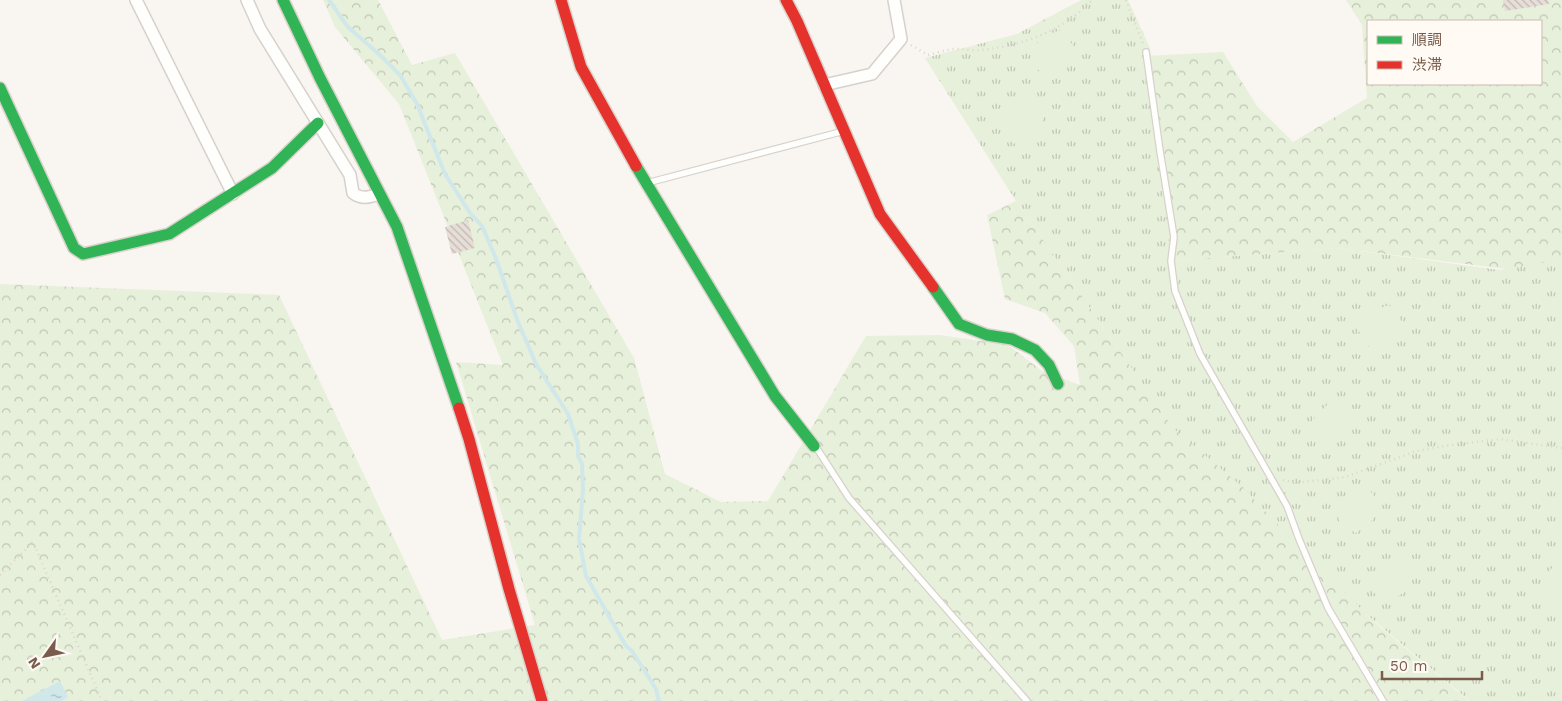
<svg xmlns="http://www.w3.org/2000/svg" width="1562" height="701" font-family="'Work Sans','Noto Sans JP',sans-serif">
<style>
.grass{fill:url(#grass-tufts)}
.forest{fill:url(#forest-crowns);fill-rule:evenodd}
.garden{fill:#e7f0db}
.water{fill:url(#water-ripples)}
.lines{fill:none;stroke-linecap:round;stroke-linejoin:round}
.stream{stroke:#d0e8ea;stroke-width:4}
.building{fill:url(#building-back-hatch)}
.lane-casing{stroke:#d7d1cb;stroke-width:8}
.street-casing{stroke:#d7d1cb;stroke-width:14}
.fast-casing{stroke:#d9d2cb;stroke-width:14}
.jam-casing{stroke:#d9d2cb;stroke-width:14}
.path{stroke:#dcd5d0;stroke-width:2.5;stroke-dasharray:1 4;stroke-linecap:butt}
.lane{stroke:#fefefd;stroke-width:5.5}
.street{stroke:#fefefd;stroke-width:11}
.fast{stroke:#30b455;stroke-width:11}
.jam{stroke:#e5322d;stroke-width:11}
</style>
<defs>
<pattern id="grass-tufts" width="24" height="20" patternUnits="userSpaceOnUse" patternTransform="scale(1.25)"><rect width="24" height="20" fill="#e7f0db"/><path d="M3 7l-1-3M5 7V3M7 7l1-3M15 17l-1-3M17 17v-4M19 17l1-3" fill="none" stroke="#c0c6b4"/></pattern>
<pattern id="forest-crowns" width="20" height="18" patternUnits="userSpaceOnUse" patternTransform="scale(1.25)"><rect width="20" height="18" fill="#e7f0db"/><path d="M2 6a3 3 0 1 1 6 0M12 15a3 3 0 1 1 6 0" fill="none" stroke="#c0c6b4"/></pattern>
<pattern id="water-ripples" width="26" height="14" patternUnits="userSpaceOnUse" patternTransform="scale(1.25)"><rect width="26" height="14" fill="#d0e8ea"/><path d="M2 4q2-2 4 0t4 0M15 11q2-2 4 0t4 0" fill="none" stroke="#aebfc0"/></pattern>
<pattern id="building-back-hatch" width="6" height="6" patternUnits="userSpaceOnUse" patternTransform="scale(1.25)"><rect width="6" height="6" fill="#e6ded7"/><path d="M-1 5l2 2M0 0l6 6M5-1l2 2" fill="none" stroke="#bfb7b1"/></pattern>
</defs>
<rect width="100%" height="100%" fill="#f9f5f0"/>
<!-- grass -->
<path class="grass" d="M1081,0H1128L1150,48L1171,261L1337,248L1500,270L1562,258V701H1470L1312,569L1173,428L1016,201L925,58L1017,34Z"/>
<!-- forest -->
<path class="forest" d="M323,0H378L412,65L455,53L634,358L665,474L721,502L768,501L866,336L940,335L1008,345L1042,371L1080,385L1074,346L1045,313L1005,299L987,215L1016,201L1173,428L1246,490L1258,504L1372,620L1469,701H0V284L279,295L442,640L535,625L456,362L503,365L399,104L335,27Z
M1346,0H1562V259L1506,269L1337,248L1171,261L1147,56L1223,52L1257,106L1293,142L1367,98L1362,25ZM1368,21H1541V84H1368Z"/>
<!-- garden -->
<path class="garden" d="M1061,30L1076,49L1063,68L1050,76L1034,68L1029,51L1046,35Z
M1029,99L1044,118L1032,137L1018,145L1003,138L998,120L1014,104Z
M1389,305L1404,324L1391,342L1378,350L1362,343L1358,326L1374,310Z
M1342,400L1357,419L1345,438L1331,446L1316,439L1311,422L1327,405Z
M1367,487L1382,506L1369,524L1356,533L1340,525L1336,508L1352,492Z
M1401,555L1416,574L1403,593L1390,601L1374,593L1369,576L1386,560Z
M1562,561V603H1561L1546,596L1541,579L1557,563Z"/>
<!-- water -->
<path class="water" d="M60,681L68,697L62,701H22Z"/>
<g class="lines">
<!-- stream -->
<path class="stream" d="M329,0L348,27L380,55L400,75L417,104L445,174L470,213L482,226L495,256L518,322L536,364L568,414L578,444V456L582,464L583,490L579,539L586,576L626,646L632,651L656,689L659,701"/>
</g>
<!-- building -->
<path class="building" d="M1503,0H1548L1549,4L1505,11Z
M468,220L475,248L452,254L445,227Z"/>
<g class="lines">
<defs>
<path id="lane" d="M1146,52L1160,151L1174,237L1171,261L1175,291L1200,354L1287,506L1299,539L1328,608L1383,701
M647,183L844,131
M816,447L849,498L1027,701"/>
<path id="street" d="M136,0L233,194
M247,0L260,29L350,175L353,193C362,200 369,197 379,194
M824,85L872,74L901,39L894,0"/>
<path id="fast" d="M283,0L320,78L397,227L459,408
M0,88L74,248L83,254L169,234L272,168L318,123
M636,166L775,396L814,446
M933,287L959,324L987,335L1012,339L1035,350L1049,365L1058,384"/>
<path id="jam" d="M561,0L581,67L636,166
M786,0L797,21L880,214L933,287
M459,408L469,439L509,589L542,701"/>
</defs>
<!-- lane casing -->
<use href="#lane" class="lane-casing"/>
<!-- street casing -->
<use href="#street" class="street-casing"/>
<!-- fast casing -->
<use href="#fast" class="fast-casing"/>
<!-- jam casing -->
<use href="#jam" class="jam-casing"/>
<!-- path -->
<path class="path" d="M1126,0L1143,44
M911,45L928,55C938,53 949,48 959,49C966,49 974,51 982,50C1024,45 1063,31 1092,0
M1283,480L1296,483L1345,477L1417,451L1444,446L1500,439L1562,448
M0,575L33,542L102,701"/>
<!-- lane -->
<use href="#lane" class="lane"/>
<!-- street -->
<use href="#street" class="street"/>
<!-- fast -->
<use href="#fast" class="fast"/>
<!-- jam -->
<use href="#jam" class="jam"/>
</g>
<!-- legend -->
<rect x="1367" y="20" width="175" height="65" fill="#fffaf3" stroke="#cabbb1"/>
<rect x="1377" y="36" width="25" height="8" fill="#30b455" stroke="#cabbb1"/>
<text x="1412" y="45" font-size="15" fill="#7a5c4d">順調</text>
<rect x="1377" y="61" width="25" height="8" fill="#e5322d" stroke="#cabbb1"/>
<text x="1412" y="70" font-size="15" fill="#7a5c4d">渋滞</text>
<!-- north arrow -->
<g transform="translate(45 656) rotate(237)" stroke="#fffaf3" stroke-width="4" paint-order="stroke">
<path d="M0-4L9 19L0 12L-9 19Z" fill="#7a5c4d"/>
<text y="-8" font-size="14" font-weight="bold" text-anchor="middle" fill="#7a5c4d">N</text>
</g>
<!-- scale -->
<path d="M1382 671v8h100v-8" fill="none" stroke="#7a5c4d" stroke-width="2.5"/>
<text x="1390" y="671" font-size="15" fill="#7a5c4d" stroke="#fffaf3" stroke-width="4" paint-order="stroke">50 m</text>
</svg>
